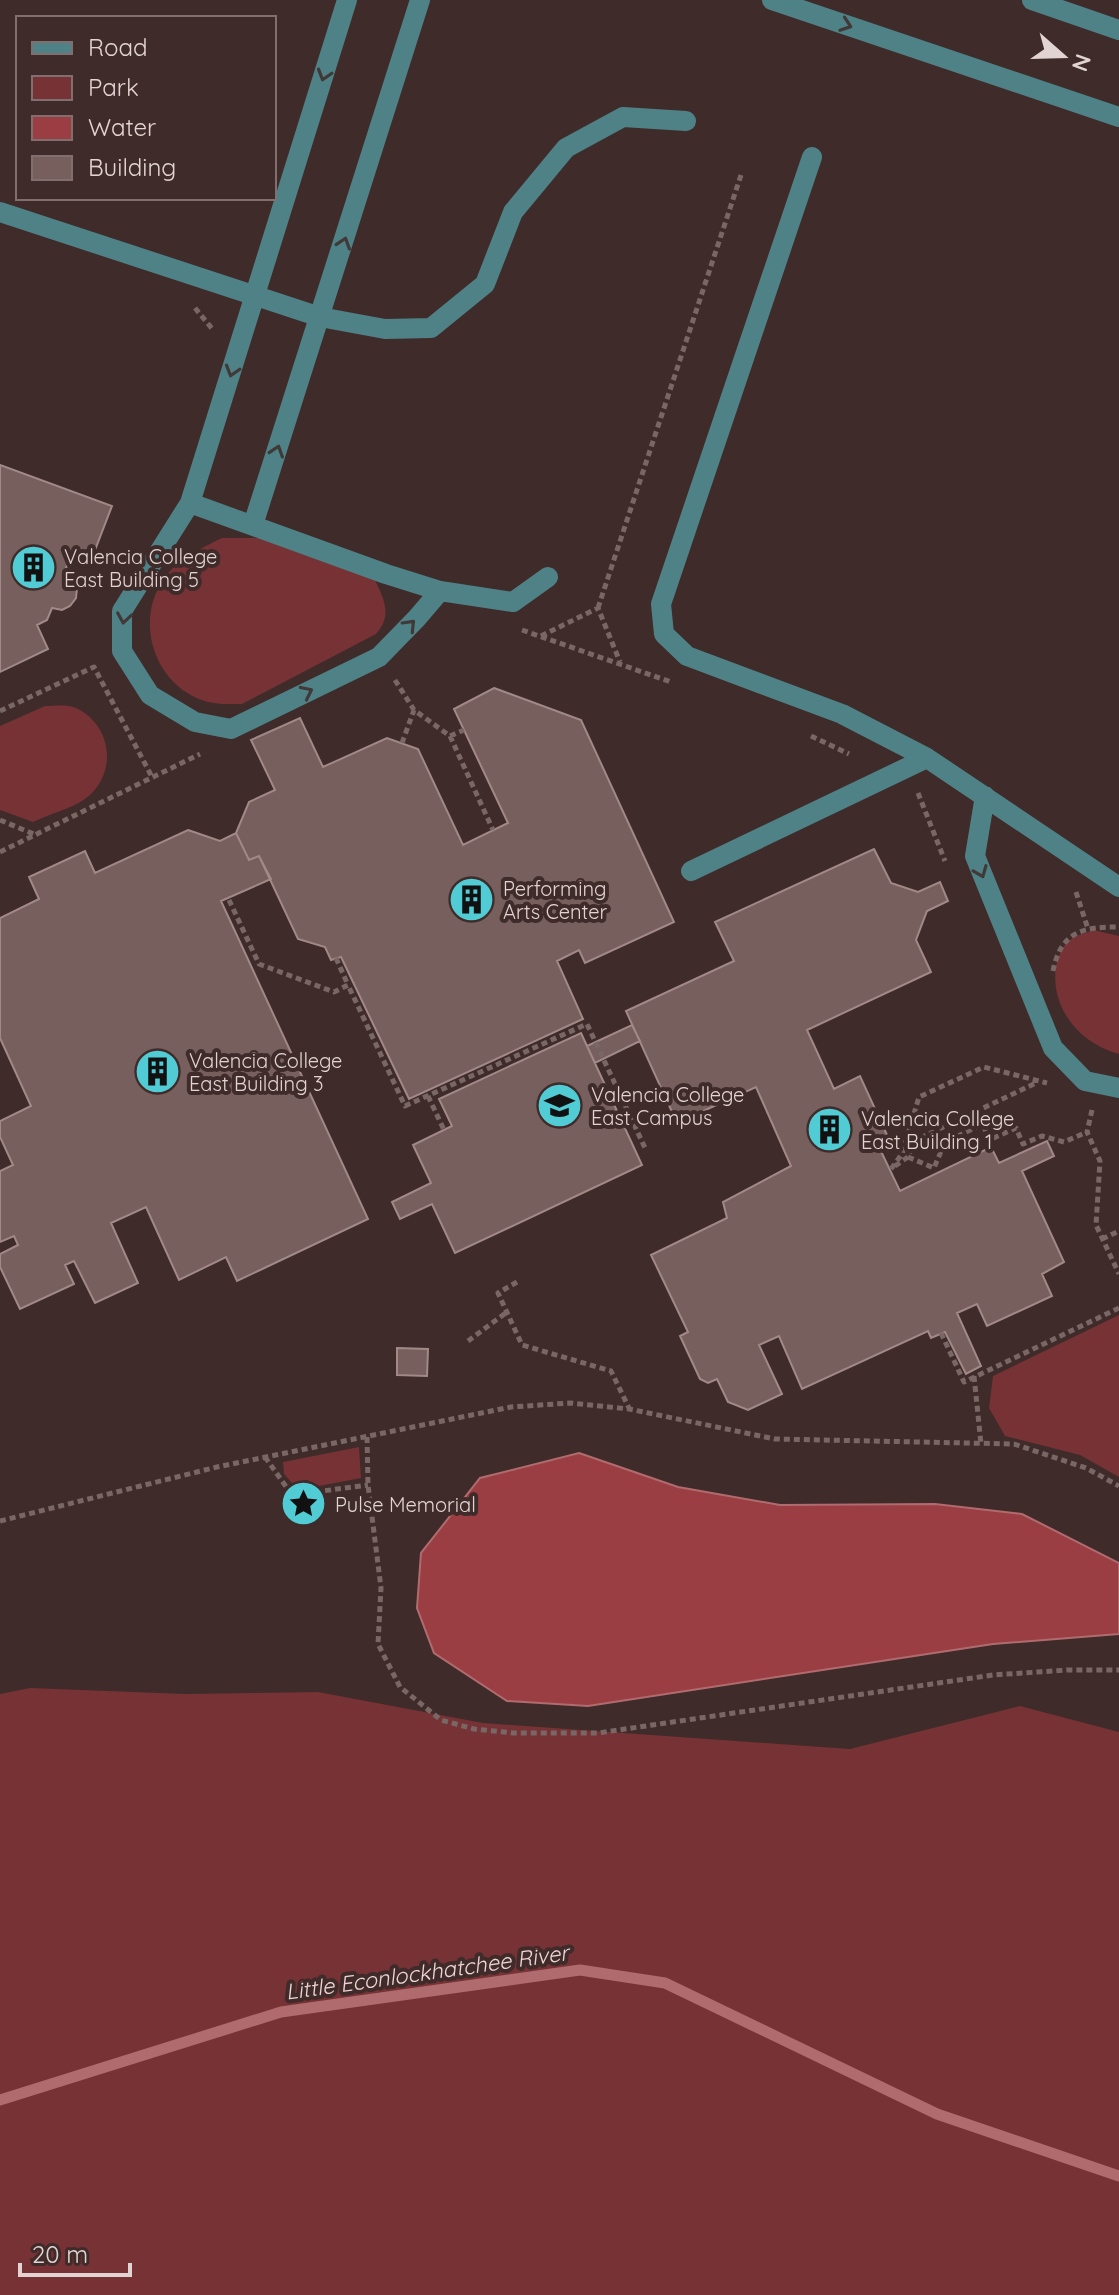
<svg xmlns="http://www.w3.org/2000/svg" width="1119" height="2295" font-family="Quicksand,sans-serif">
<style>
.green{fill:#763234}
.water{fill:#9b3e43;stroke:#b06b6e;stroke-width:2}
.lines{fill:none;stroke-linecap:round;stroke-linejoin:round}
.stream{stroke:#b06b6e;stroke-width:11}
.building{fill:#775f5e;stroke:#a28988;stroke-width:2}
.path{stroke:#796766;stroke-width:5;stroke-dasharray:6 4;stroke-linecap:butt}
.minor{stroke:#4e8286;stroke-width:20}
.oneway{stroke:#413838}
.labels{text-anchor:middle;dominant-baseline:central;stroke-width:8;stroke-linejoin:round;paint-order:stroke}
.poi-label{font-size:20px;fill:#e2d4d3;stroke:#3f2b2a;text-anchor:start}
.water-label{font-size:22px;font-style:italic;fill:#f0d5d4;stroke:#3f2b2a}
</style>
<rect width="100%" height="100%" fill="#3f2b2a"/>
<!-- green -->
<path class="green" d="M222,538H264L374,578C384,599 393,615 376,634L242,704C228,704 213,705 199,699C154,681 135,622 163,580C177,559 200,549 222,538Z
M45,706C54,706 67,704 76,708C113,725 118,775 85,799C71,809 49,814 33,822L0,810V726Z
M1093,930L1119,936V1054C1080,1044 1050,1008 1056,967C1057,958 1063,945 1070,940C1076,935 1086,933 1093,930Z
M1119,1315V1477L1080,1455L1005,1436L989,1408L993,1376Z
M359,1447L361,1478L319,1486L307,1480L292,1483L284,1474L283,1462Z
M30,1688L185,1694L318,1692L483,1723L850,1749L1020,1706L1119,1732V2295H0V1694Z"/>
<!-- water -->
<path class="water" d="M579,1453L678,1487L780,1505L935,1504L1022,1514L1119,1563V1634L993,1644L588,1706L507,1701L434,1653L417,1608L421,1553L480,1478Z"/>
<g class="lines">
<!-- stream -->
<path class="stream" d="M0,2100L281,2012L580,1970L665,1983L937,2114L1119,2176"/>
</g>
<!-- building -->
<path class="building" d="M0,465L112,506L90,563L71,556L64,573L72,578L77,588L76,598L70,606L62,610L52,608L47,620L37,625L48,649L0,672Z
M494,688L581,720L674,922L585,963L579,950L557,961L583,1019L409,1099L341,957L331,960L325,947L298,939L259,856L249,860L236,833L249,802L275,790L251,740L300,718L323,767L387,738L418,749L463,845L508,823L454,709Z
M188,830L220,841L236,833L249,860L259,856L271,879L221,901L368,1219L237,1281L226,1257L179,1280L146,1207L111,1223L138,1283L95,1303L74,1261L65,1265L74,1284L20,1309L0,1267V1254L18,1245L14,1236L0,1242V1171L13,1165L0,1137V1121L31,1106L0,1038V918L39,899L29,877L85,851L95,873Z
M874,849L891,883L918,892L940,882L948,901L927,911L916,940L931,972L807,1030L834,1089L860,1076L888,1137L877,1143L900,1191L991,1147L999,1163L1047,1141L1054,1156L1022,1171L1064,1262L1042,1274L1052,1296L987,1326L977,1304L957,1313L981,1366L966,1374L945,1332L931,1338L928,1331L802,1389L779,1336L759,1345L782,1394L748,1410L728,1402L717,1379L708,1383L700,1379L680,1336L688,1332L651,1255L727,1218L723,1202L791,1166L756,1087L677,1123L626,1011L734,961L715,922Z
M632,1025L640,1041L595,1063L587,1046Z
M581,1033L642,1165L455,1253L432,1204L400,1219L392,1202L431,1183L413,1145L452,1126L439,1099Z
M397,1348L428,1349L427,1376L397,1375Z"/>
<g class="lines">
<!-- path -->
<path class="path" d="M195,308L214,331
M598,608L742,172
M522,630L671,682
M541,636L598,608L620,662
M395,680L414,710L450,736L464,730
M0,711L94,667L152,777
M450,736L493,830
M811,736L849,754
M402,743L414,710
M918,793L945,861
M0,820L36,835
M0,852L200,754
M1076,892L1088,929
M229,900L259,964L334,992L348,985L405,1106L587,1024L646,1150
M336,958L348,985
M1053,971C1061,931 1083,927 1119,927
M428,1096L444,1130
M1092,1110L1087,1132L1100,1161L1096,1225L1119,1274
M908,1157L934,1168L945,1142L983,1124L989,1140L1016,1128L1023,1144L1042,1136L1064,1142L1087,1132
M895,1166L908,1157L914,1141L1038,1082
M891,1169L902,1154L919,1097L984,1067L1047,1083
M1102,1239L1119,1231
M517,1282L498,1293L522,1345L611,1371L629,1408
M941,1333L964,1382L1119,1308
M468,1341L507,1312
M974,1376L981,1444
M367,1437L368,1485L381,1588L378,1644L400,1687L441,1720L474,1729L514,1733H598L993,1675L1068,1670H1119
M265,1457L292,1495L368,1485
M0,1521L217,1467L511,1407L570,1403L629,1409L775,1439L1014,1444L1086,1468L1119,1486"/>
<!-- minor -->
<path class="minor" d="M347,0L190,503L122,611V651L150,695L195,722L231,729L379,657L417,618L440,591
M772,0L1119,117
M1032,0L1119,30
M812,157L661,604L664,634L687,656L842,714L927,758L1119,887
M0,212L320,317L385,329L431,328L485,284L513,212L566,148L623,117L686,121
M190,503L386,574L440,591L513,602L548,577
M253,525L420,0
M985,796L975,856L1053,1048L1085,1081L1119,1088
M691,871L927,758"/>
</g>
<!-- one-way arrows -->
<defs><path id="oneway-chevron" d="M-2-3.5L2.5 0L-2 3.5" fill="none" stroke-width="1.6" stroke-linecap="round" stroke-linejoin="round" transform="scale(2)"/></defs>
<g class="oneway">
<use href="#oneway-chevron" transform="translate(846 25) rotate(19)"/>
<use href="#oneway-chevron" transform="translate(324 75) rotate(107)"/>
<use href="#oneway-chevron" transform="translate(344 243) rotate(-72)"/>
<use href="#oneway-chevron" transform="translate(232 371) rotate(107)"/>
<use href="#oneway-chevron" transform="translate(277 451) rotate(-72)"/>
<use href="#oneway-chevron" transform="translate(124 618) rotate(99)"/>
<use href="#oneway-chevron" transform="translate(410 625) rotate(-46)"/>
<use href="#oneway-chevron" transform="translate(307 692) rotate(-26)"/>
<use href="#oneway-chevron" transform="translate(981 872) rotate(68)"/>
</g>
<!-- icons -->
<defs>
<symbol id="building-disc" viewBox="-11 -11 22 22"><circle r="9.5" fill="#51ccd5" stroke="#3f2b2a"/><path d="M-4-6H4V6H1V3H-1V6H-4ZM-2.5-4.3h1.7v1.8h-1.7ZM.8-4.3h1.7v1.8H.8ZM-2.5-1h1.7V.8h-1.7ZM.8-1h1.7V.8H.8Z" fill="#111"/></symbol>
<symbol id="university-disc" viewBox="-11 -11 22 22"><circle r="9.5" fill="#51ccd5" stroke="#3f2b2a"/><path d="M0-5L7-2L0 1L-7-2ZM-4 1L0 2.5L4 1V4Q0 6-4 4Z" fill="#111"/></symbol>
<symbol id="sight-disc" viewBox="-11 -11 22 22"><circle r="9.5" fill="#51ccd5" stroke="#3f2b2a"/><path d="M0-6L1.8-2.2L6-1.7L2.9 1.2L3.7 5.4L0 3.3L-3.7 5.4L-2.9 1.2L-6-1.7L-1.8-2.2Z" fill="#111"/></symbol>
</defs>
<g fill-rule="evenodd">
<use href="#building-disc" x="8" y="542" width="51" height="51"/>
<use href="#building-disc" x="446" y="874" width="51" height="51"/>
<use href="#building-disc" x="132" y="1046" width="51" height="51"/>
<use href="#university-disc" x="534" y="1080" width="51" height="51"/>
<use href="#building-disc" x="804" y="1104" width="51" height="51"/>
<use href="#sight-disc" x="278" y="1478" width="51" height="51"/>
</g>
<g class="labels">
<!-- poi labels -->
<g class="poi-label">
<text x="64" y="556">Valencia College<tspan x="64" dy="23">East Building 5</tspan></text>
<text x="503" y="888">Performing<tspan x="503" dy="23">Arts Center</tspan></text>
<text x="189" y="1060">Valencia College<tspan x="189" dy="23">East Building 3</tspan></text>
<text x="591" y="1094">Valencia College<tspan x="591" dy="23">East Campus</tspan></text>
<text x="861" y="1118">Valencia College<tspan x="861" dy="23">East Building 1</tspan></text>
<text x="335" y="1504">Pulse Memorial</text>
</g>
<!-- water labels -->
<g class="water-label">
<text transform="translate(427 1972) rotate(-8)">Little Econlockhatchee River</text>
</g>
</g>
<!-- legend -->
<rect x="16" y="16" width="260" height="184" fill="#3f2b2a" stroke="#806f6e" stroke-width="2"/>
<rect x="32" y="42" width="40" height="12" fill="#4e8286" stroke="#806f6e" stroke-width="2"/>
<text x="88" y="56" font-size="24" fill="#e2d4d3">Road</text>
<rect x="32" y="76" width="40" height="24" fill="#763234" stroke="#806f6e" stroke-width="2"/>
<text x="88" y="96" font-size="24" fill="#e2d4d3">Park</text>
<rect x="32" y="116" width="40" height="24" fill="#9b3e43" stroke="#806f6e" stroke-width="2"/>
<text x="88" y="136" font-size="24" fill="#e2d4d3">Water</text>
<rect x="32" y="156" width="40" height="24" fill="#775f5e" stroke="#806f6e" stroke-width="2"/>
<text x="88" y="176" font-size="24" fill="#e2d4d3">Building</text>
<!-- north arrow -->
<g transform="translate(1063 56) rotate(110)" stroke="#3f2b2a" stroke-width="6" paint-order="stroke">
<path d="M0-6L14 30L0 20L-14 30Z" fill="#e2d4d3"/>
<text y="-12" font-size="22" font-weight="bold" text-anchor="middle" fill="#e2d4d3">N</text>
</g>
<!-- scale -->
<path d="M20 2263v12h110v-12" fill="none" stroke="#e2d4d3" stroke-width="4"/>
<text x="32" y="2263" font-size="24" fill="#e2d4d3" stroke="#3f2b2a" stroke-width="6" paint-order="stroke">20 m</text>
</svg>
